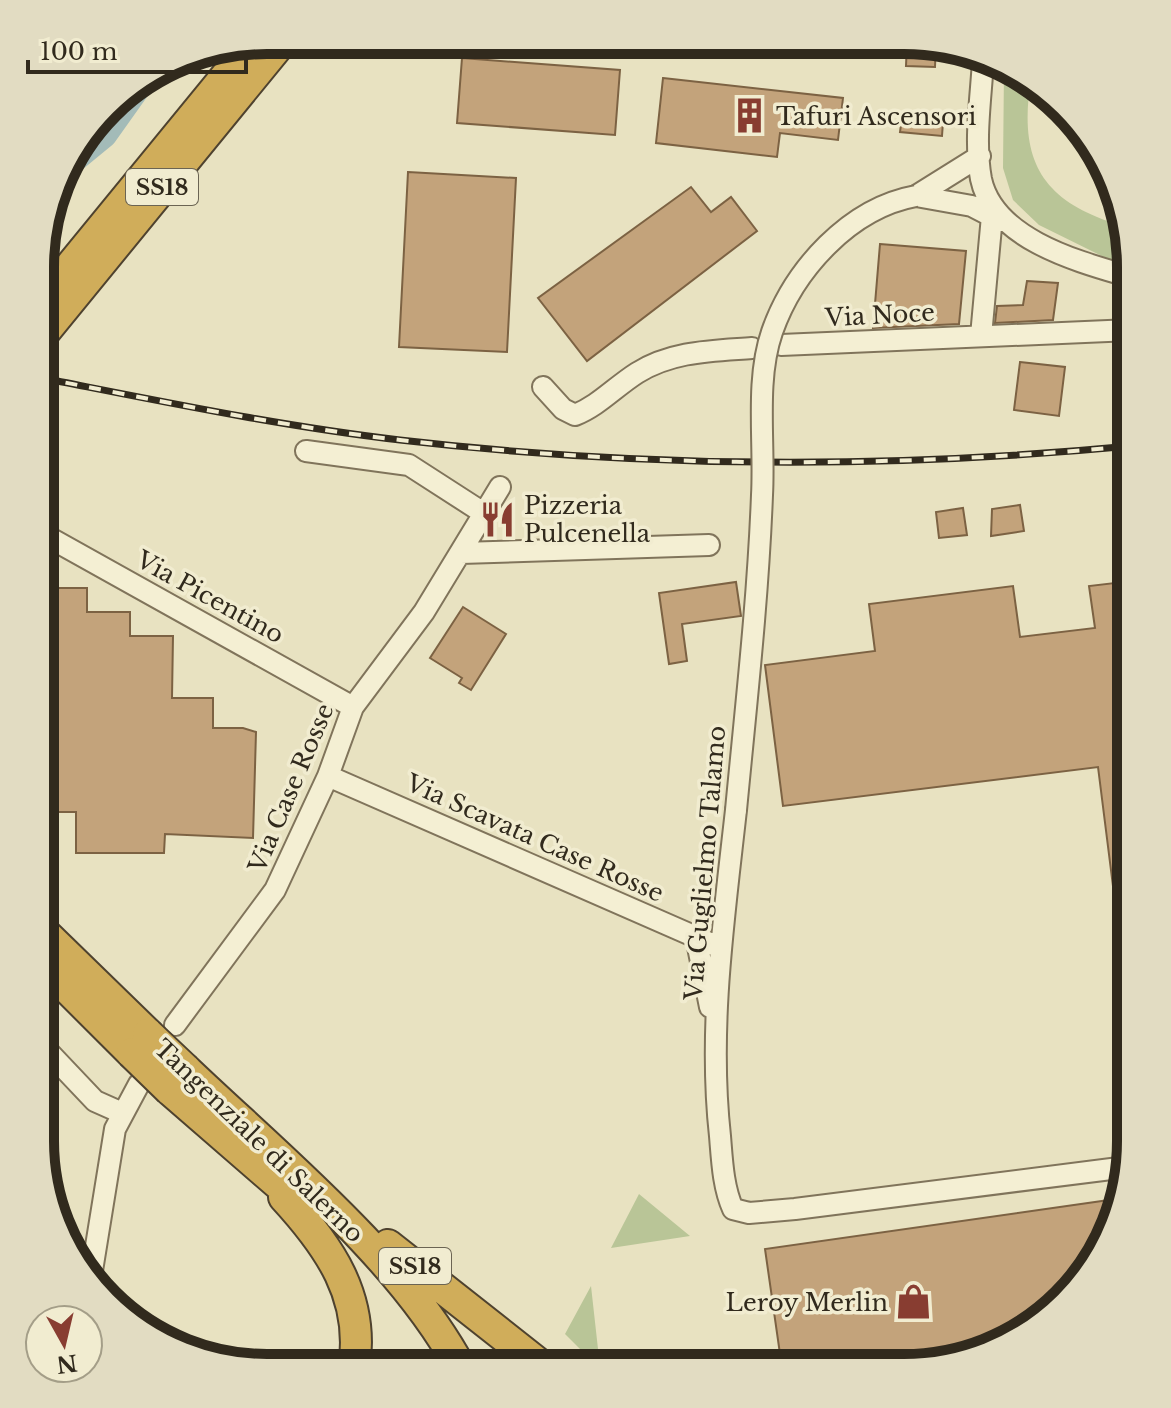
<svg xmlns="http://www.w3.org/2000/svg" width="1171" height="1408" font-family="'Libre Baskerville',serif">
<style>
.green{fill:#b9c597}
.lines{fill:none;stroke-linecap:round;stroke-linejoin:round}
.river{stroke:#a3bbb8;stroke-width:26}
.building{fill:#c3a37b;stroke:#7c6243;stroke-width:2}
.minor-casing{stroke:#80745b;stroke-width:24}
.highway-casing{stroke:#4e422f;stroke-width:34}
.minor{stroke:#f4efd3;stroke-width:20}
.highway{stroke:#d0ad5a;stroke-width:30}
.rail-casing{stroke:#312a1d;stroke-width:7}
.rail{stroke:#f1ecd0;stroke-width:4;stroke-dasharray:12;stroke-linecap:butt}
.minor-bridge-casing{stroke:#80745b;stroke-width:24;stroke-linecap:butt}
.highway-bridge-casing{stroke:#4e422f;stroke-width:34;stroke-linecap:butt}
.minor-bridge{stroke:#f4efd3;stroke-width:20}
.highway-bridge{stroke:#d0ad5a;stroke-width:30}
.labels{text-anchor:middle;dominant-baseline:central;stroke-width:7;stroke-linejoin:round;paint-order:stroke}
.shield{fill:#f1ecd0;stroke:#6b6453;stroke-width:2}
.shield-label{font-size:22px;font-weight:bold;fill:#312a1d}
.poi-label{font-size:24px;fill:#312a1d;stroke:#f1ecd0;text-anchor:start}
.street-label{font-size:24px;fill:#312a1d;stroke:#f1ecd0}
.rim{fill:none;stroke:#312a1d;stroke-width:10}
</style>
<rect width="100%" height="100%" fill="#e8e2c1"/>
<!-- green -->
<path class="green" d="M1004,68L1031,79C1018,160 1041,201 1120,225L1131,266L1112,261L1039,225L1013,200L1003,168Z
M639,1194L690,1236L611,1248Z
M591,1286L598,1349L617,1368H599L565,1334Z"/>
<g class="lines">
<!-- river -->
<path class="river" d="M65,167L104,135L141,83"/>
</g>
<!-- building -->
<path class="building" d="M907,42L936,43L935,67L906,66Z
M462,58L620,70L615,135L457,123Z
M663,78L843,98L838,140L780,133L777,157L656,143Z
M902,117L943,122L942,136L900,132Z
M408,172L516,178L507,352L399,347Z
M691,187L711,212L731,197L757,231L587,361L538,298Z
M880,244L966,251L959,324L873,328Z
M1027,281L1058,283L1053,320L995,323L997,306L1023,305Z
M1020,362L1065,367L1059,416L1014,410Z
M1020,505L1024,531L991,536L992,509Z
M963,508L967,535L939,538L936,512Z
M736,582L741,616L682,624L687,661L669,664L659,593Z
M1123,582L1131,646V917L1117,918L1098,767L783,806L765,665L875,651L869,604L1013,586L1020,637L1095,628L1089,586Z
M41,588H87V612H130V636H173L172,698H213V728H243L256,732L253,838L165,834L164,853H76V812H41Z
M463,607L506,634L471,690L459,683L462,678L430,658Z
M1116,1199L1093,1267L1018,1337L919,1368H782L765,1249Z"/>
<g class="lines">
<defs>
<path id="minor" d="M983,60C981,98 974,141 981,179C994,240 1080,262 1131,277
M916,196L972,206L1001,221
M916,196L980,156
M981,336L992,216
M781,345L1131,330
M543,387L563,409L575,415C598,406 615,387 637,373C672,351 712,351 752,348
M306,451L409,465L485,514
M41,533L353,707
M461,553L709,545
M328,776L721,948
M736,810C724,918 708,1028 720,1136C722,1160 723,1187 733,1209L749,1213L795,1209L1127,1167
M696,937L710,1007
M175,1025L275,890L328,776L353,707L424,612L500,487
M40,1043L95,1101L122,1113
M91,1277L115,1129L139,1084"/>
<path id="highway" d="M42,301L254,42
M42,335L283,40
M40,929L148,1034
M40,961L132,1053
M185,1069C276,1156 400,1256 460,1367
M170,1090L305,1207
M284,1197C329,1246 365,1297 354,1367
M388,1245L544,1368"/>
</defs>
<!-- minor casing -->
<use href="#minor" class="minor-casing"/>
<!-- highway casing -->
<use href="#highway" class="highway-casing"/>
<!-- minor -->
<use href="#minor" class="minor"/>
<!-- highway -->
<use href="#highway" class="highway"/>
<defs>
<path id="rail" d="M42,378C160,401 280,426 400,440C643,468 887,469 1131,446"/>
</defs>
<!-- rail casing -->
<use href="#rail" class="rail-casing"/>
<!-- rail -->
<use href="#rail" class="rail"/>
<defs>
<path id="minor-bridge" d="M736,810C746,705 758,600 762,495C765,443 755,381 772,332C794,269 850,208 916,196"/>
<path id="highway-bridge" d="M148,1034L185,1069
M132,1053L170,1090"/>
</defs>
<!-- minor-bridge casing -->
<use href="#minor-bridge" class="minor-bridge-casing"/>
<!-- highway-bridge casing -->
<use href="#highway-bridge" class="highway-bridge-casing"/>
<!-- minor-bridge -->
<use href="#minor-bridge" class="minor-bridge"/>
<!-- highway-bridge -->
<use href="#highway-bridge" class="highway-bridge"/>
</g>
<!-- icons -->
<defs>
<symbol id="building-bare" viewBox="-9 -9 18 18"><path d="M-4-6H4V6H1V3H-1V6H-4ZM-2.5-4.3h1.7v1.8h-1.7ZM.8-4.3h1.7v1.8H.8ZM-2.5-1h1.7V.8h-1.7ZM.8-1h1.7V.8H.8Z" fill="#883d31" stroke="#f1ecd0" stroke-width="2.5" paint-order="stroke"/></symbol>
<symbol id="restaurant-bare" viewBox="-9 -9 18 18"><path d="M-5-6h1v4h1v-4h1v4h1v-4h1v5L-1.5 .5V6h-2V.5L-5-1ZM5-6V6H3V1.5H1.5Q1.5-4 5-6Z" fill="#883d31" stroke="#f1ecd0" stroke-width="2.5" paint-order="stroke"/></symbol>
<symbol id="shop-bare" viewBox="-9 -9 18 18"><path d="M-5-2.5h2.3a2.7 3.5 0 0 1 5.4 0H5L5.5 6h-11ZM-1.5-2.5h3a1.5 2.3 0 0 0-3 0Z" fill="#883d31" stroke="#f1ecd0" stroke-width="2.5" paint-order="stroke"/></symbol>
</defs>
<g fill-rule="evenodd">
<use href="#building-bare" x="724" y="90" width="51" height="51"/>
<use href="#restaurant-bare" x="472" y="494" width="51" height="51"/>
<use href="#shop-bare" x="888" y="1276" width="51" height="51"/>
</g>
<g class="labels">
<!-- shield labels -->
<g class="shield">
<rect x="126" y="169" width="72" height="36" rx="6"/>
<rect x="379" y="1248" width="72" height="36" rx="6"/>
</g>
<g class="shield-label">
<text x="162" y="187">SS18</text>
<text x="415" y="1266">SS18</text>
</g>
<!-- poi labels -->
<g class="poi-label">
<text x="776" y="116">Tafuri Ascensori</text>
<text x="524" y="505">Pizzeria<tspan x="524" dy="28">Pulcenella</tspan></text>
<text x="888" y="1302" text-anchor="end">Leroy Merlin</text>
</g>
<!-- street labels -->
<g class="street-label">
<text transform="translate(880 315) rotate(-3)">Via Noce</text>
<text transform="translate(210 597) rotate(29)">Via Picentino</text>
<text transform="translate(291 788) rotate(-67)">Via Case Rosse</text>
<text transform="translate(535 838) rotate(24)">Via Scavata Case Rosse</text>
<text transform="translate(705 863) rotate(-85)">Via Guglielmo Talamo</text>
<text transform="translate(259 1141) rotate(44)">Tangenziale di Salerno</text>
</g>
</g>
<!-- crop -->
<path d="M0 0H1171V1408H0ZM267 54H904A213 213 0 0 1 1117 267V1141A213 213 0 0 1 904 1354H267A213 213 0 0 1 54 1141V267A213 213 0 0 1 267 54Z" fill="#e2dcc2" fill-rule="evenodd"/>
<path class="rim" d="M267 54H904A213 213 0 0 1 1117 267V1141A213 213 0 0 1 904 1354H267A213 213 0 0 1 54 1141V267A213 213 0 0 1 267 54Z"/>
<!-- north arrow -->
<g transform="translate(64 1344) rotate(172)"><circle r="38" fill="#f1ecd0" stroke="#a49e88" stroke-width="2"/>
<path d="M0-6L14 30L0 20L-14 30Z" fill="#883d31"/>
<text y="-12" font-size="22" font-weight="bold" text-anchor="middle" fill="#312a1d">N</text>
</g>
<!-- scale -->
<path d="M28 60v12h218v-12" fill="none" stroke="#312a1d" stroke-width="4"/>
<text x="40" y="60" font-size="24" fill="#312a1d" stroke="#f1ecd0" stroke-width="6" paint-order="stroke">100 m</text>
</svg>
